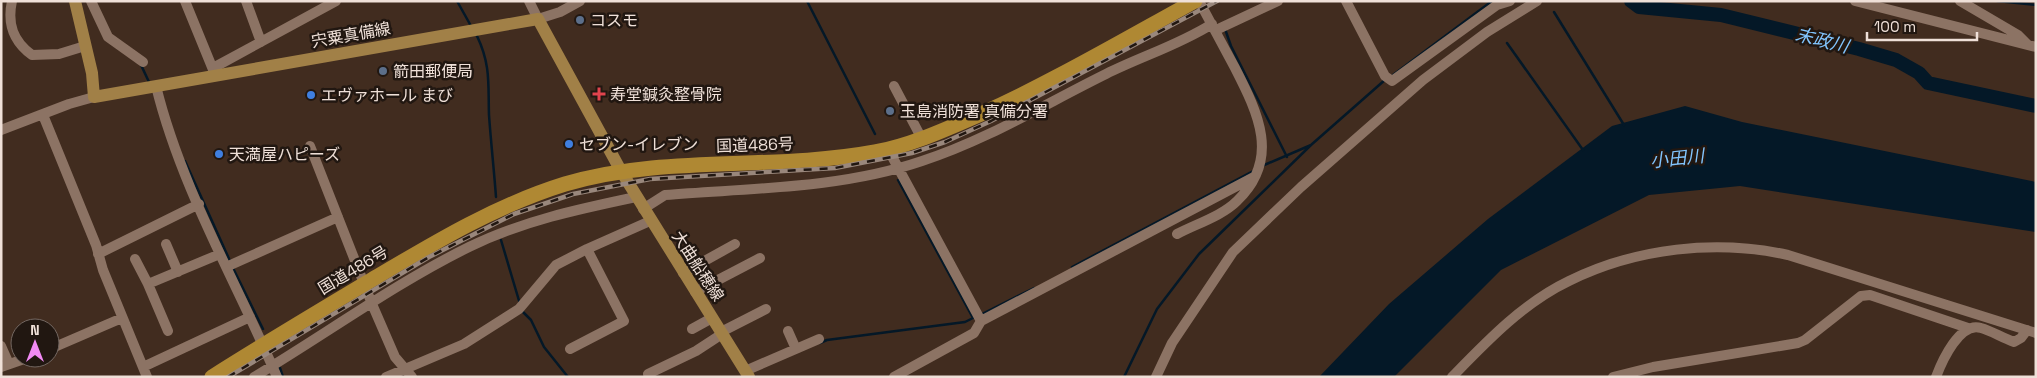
<svg xmlns="http://www.w3.org/2000/svg" width="2037" height="378" font-family="'Space Grotesk','Noto Sans JP',sans-serif">
<style>
.water{fill:#041827}
.lines{fill:none;stroke-linecap:round;stroke-linejoin:round}
.stream{stroke:#041827;stroke-width:2.5}
.river{stroke:#041827;stroke-width:14}
.minor{stroke:#8c7364;stroke-width:10}
.major{stroke:#a18047;stroke-width:12}
.highway{stroke:#af8833;stroke-width:15}
.rail-casing{stroke:#99877c;stroke-width:4.5}
.rail{stroke:#211711;stroke-width:2.5;stroke-dasharray:8;stroke-linecap:butt}
.service-dot{fill:#5c6f8a;stroke:#211711;stroke-width:2}
.health-dot{fill:#e0444e;stroke:#211711;stroke-width:2}
.shop-dot{fill:#3f7fe0;stroke:#211711;stroke-width:2}
.labels{text-anchor:middle;dominant-baseline:central;stroke-width:5;stroke-linejoin:round;paint-order:stroke}
.poi-label{font-size:16px;fill:#efe0d8;stroke:#211711;text-anchor:start}
.street-label{font-size:16px;fill:#efe0d8;stroke:#211711}
.water-label{font-size:18px;font-style:italic;fill:#82c5fe;stroke:#211711}
</style>
<rect width="100%" height="100%" fill="#412c1f"/>
<!-- water -->
<path class="water" d="M1685,106L1742,122L2036,182V232L1740,186L1649,195L1501,270L1394,377H1319L1389,304L1488,219L1612,126Z"/>
<g class="lines">
<!-- stream -->
<path class="stream" d="M457,1L471,26
M807,1L875,134
M1997,1L2036,5
M1554,12L1624,125
M1225,29L1231,46L1287,157
M477,36C491,65 488,85 489,115C491,143 494,170 496,197
M1507,43L1583,150
M141,65L149,82
M1393,75L1492,1
M185,161L230,261
M1262,166L1311,145
M898,180L973,318
M501,240L520,304
M232,266L263,329
M1072,267L1255,170
M522,311L531,320L544,347L568,377
M982,314L1034,288
M820,343L827,340L965,322L977,316
M280,368L283,377
M1124,377L1157,309L1199,254L1311,145L1386,79"/>
<!-- river -->
<path class="river" d="M1631,1L1639,7L1721,15L1859,49L1896,60L1919,73L1928,83L2036,106"/>
<!-- minor -->
<path class="minor" d="M12,1C7,24 13,41 32,55L59,54L85,46
M91,1L108,37L143,62
M185,1L214,72
M246,1L261,42
M529,1L538,19L560,12L580,1
M1346,1L1385,76L1392,81L1497,5L1510,1
M1855,1L2036,47
M1960,1L2018,35L2028,45
M1216,30L1278,1
M213,68L336,1
M156,86C181,188 236,281 277,377
M894,86L922,139
M43,115L96,245L103,270L147,377
M1,130L69,104L94,97
M310,146L372,304L395,357L412,377
M888,149L981,321
M643,209L665,195C750,188 840,189 922,161C987,140 1045,104 1106,74C1142,56 1179,45 1212,24
M1177,234C1196,224 1222,216 1237,201C1281,159 1258,113 1235,68C1223,46 1211,23 1199,1
M166,244L178,272
M98,254L199,204
M135,259L148,284
M226,267L338,217
M683,273L735,244
M695,292L760,258
M692,329L712,318
M168,331L148,284L220,254
M788,331L796,349
M721,332L766,309
M1,346L9,364
M50,349L122,318
M570,349L624,321L587,249
M1,367L27,358
M143,367L250,317
M745,371L819,339
M648,374L696,351L722,334
M254,377C326,334 394,284 469,247C522,221 579,209 636,197
M386,377L464,344L519,309L556,265L587,249L650,221
M894,377L974,333L981,321L1254,177
M1156,377L1172,343L1233,252L1301,187L1423,80L1487,32L1537,1
M1452,377C1487,341 1523,303 1569,281C1636,248 1716,239 1788,255L2036,333
M1613,377L1653,367L1798,343L1805,340L1861,296L1870,295L1968,328
M1936,377C1942,361 1960,321 1981,328C1992,331 2002,338 2014,342L2021,338L2027,330"/>
<!-- major -->
<path class="major" d="M75,1L92,73L94,97L538,19L621,171L749,377"/>
<!-- highway -->
<path class="highway" d="M212,377C264,344 316,313 368,282C432,244 494,206 565,184C666,154 772,171 875,152C912,145 946,129 981,114C1054,81 1124,40 1195,1"/>
<defs>
<path id="rail" d="M228,377L429,257L514,214L573,194L650,179L835,168L912,153L945,142L991,121L1217,1"/>
</defs>
<!-- rail casing -->
<use href="#rail" class="rail-casing"/>
<!-- rail -->
<use href="#rail" class="rail"/>
</g>
<!-- markers -->
<g class="service-dot">
<circle cx="580" cy="20" r="5"/>
<circle cx="383" cy="71" r="5"/>
<circle cx="890" cy="111" r="5"/>
</g>
<path class="health-dot" d="M596.5 86.5h5v5h5v5h-5v5h-5v-5h-5v-5h5z"/>
<g class="shop-dot">
<circle cx="311" cy="95" r="5"/>
<circle cx="569" cy="144" r="5"/>
<circle cx="219" cy="154" r="5"/>
</g>
<g class="labels">
<!-- poi labels -->
<g class="poi-label">
<text x="590" y="20">コスモ</text>
<text x="393" y="71">箭田郵便局</text>
<text x="610" y="94">寿堂鍼灸整骨院</text>
<text x="321" y="95">エヴァホール まび</text>
<text x="900" y="111">玉島消防署 真備分署</text>
<text x="579" y="144">セブン-イレブン</text>
<text x="229" y="154">天満屋ハピーズ</text>
</g>
<!-- street labels -->
<g class="street-label">
<text transform="translate(351 35) rotate(-10)">宍粟真備線</text>
<text transform="translate(755 145) rotate(-2)">国道486号</text>
<text transform="translate(698 266) rotate(57)">大曲船穂線</text>
<text transform="translate(353 270) rotate(-31)">国道486号</text>
</g>
<!-- water labels -->
<g class="water-label">
<text transform="translate(1822 40) rotate(14)">末政川</text>
<text transform="translate(1677 158) rotate(-6)">小田川</text>
</g>
</g>
<!-- border -->
<rect width="2037" height="378" fill="none" stroke="#efe0d8" stroke-width="5"/>
<!-- north arrow -->
<g transform="translate(35 343)"><circle r="24" fill="#211711" stroke="#736761"/>
<path d="M0-4L9 19L0 12L-9 19Z" fill="#f18af4"/>
<text y="-8" font-size="14" font-weight="bold" text-anchor="middle" fill="#efe0d8">N</text>
</g>
<!-- scale -->
<path d="M1867 32v8h110v-8" fill="none" stroke="#efe0d8" stroke-width="2.5"/>
<text x="1874" y="32" font-size="15" fill="#efe0d8" stroke="#211711" stroke-width="4" paint-order="stroke">100 m</text>
</svg>
